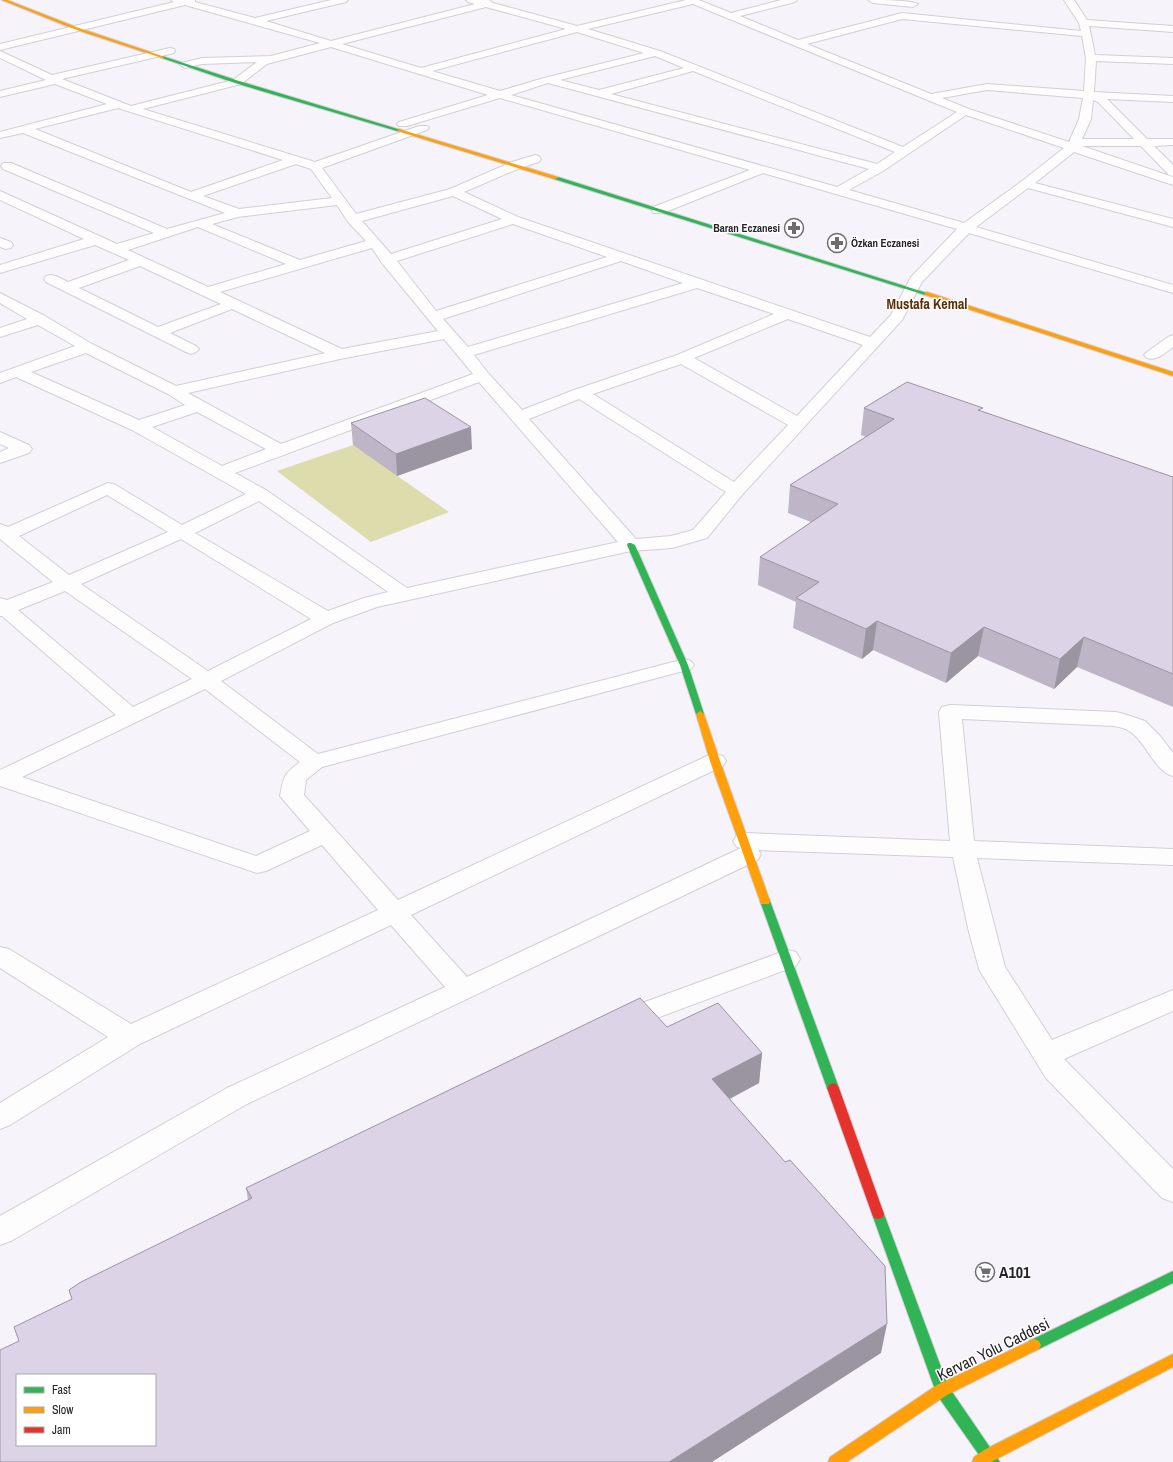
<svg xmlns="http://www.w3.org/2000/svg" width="1173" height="1462" font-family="'Archivo Narrow',sans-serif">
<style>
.green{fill:#dcdcad}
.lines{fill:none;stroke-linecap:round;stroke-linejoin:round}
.street-casing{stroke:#d2cfd5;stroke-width:2}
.fast-casing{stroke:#d2cfd5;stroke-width:2}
.slow-casing{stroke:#d2cfd5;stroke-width:2}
.jam-casing{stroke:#d2cfd5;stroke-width:2}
.street{fill:#fefdfe;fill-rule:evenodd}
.fast{fill:#30b455;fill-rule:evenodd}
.slow{fill:#ff9f0a;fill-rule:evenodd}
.jam{fill:#e5322d;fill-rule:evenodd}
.wall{fill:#beb5c6}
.shaded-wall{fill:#9b94a1}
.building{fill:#ddd3e6;stroke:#9b94a1;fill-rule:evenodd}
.labels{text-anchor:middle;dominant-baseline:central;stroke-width:3;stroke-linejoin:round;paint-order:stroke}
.far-poi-label{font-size:11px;font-weight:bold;fill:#262429;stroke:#fff;text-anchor:end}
.far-district-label{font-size:14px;font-weight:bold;fill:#5b3006;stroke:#fff}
.near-poi-label{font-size:16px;font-weight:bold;fill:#262429;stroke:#fff;text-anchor:start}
.near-street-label{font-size:16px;fill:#262429;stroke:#fff}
</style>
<rect width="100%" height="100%" fill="#f6f3fa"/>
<!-- green -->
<path class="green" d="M353,445L449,512L371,542L277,471Z"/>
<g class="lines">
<defs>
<path id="street" d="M171,0H195V2L255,18L331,0H348L346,2L266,21L331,41L475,4L468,2L466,0H489L493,3L577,26L686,0H699L731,13L781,0H797L795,2L740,16L798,40L902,13L1081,31L1079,23L1064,0H1074L1087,20L1173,26V32L1089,26L1095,55L1173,58V64L1096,61L1094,92L1173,96V102L1107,99L1147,139H1173V145L1154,146L1173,165V176L1169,175L1141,146H1082L1173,177V185L1074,152L1035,183L1173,219V227L1028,188L976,227L1173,285V293L969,233L922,282L902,320L742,495L707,538L672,548L631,551L377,607L333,623L221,681L318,754L677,661L684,659L691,661L694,665L691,669L322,767L306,780L304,795L398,900L707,756L715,754L723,756L726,761L723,766L411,915L467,977L741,848L737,847L733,841L737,835L745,833L950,841L939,712L942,707L950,705L1116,712L1124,714L1145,721L1160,736L1173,753V776C1154,771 1146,741 1129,731C1125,728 1118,727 1114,726L962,719L974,841L1173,849V865L977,858L1005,967L1052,1040L1173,990V1011L1064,1059L1173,1169V1202L1162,1198L1046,1078L983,976L979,969L968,928L953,857L758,850L761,854L758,860L247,1104L11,1241L0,1245V1216L227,1088L445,987L391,925L140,1044L10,1125L0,1129V1103L108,1037L0,968V947L9,949L131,1024L378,910L322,845L266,871L257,873L0,786V770L116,715L2,616H0V598L7,600L53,582L0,539V524L8,527L108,483L114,484L182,525L246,494L132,430L16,377L0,383V373L75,346L38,325L0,337V328L27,319L0,303V293L45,316L92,344L176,386L325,353L232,309L170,333L196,346L199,349L196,352L191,354L186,352L46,282L44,279L46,276L51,275L56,276L68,282L129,260L95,245L0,273V265L84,239L0,200V191L117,244L154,233L3,169L1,166L3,163H11L167,229L225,213L23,133L0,138V132L107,104L55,84L0,97V91L46,80L0,58V51L52,75L170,48L174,49L175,51L174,53L62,79L131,106L233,80L257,62L202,64L185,68L180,65L181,63L202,58L271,56L320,43L185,5L0,50V44L174,2ZM693,4L727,18L957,112L903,147L660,51L588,29ZM486,7L566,29L421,68L342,44ZM902,19L1082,36L1086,58L1084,91L987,84L931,94L807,44ZM577,32L644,53L544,78L500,91L432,71ZM331,47L488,95L399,122L397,124L399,126H407L500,98L750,170L653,207L652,210L653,213H663L763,173L957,229L911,277L891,315L870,337L518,217L464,192L520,168L539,162L541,159L539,156L535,155L512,162L450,189L356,214L322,168L427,130L429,128L427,126H419L315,162L143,109L241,84L267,64ZM655,56L684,68L599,90L560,80ZM693,71L895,152L877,164L611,94ZM548,83L869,169L837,187L511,95ZM987,90L1083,98L1079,119L1069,142L969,109L942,98ZM1093,100L1098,102L1134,139H1082L1091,119ZM118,108L283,160L191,192L35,129ZM966,115L1064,148L1022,181L964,223L849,190L883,171ZM296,164L311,169L332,198L239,209L203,196ZM453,196L502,219L391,254L362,221ZM337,205L348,222L366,241L300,260L212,224L238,217ZM513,224L607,257L436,311L397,261ZM198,227L286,264L208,287L128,250ZM372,248L382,263L438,331L342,349L220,292ZM621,261L683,283L468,347L443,319ZM140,266L221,304L158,327L79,288ZM697,288L774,314L677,355L574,390L522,410L488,373L474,355ZM788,319L863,345L797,416L694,358ZM444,339L473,374L281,444L188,393L340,359ZM86,353L168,394L185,405L139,420L31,372ZM681,364L788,425L734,482L593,394ZM479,382L618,542L407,588L266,490L235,473ZM579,399L726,492L693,530L671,536L636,539L529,419ZM197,412L266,449L222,466L152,427ZM107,495L168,532L69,575L19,536ZM259,501L388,592L364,598L328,611L195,533ZM181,539L311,619L208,671L81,584ZM65,591L192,679L133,707L18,610ZM205,689L300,762C283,775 284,776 280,796L310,831L256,856L22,777Z
M868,0C879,0 910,0 918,4L913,7L873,3Z
M0,238L11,242L13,245L11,248L6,249L0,247Z
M1173,335V347C1165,353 1157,361 1147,358L1144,355L1147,352L1168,337Z
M0,432L29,445L32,449L29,453L0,463V452L9,448L0,444Z
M787,950L796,952L800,959L796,966L622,1031L612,1028L608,1021L612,1014Z"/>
<path id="fast" d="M162,56L239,81L401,130L397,131L235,83L162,58Z
M554,177H558L930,294L925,295L554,179Z
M628,543H631L635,545L688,665L704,714L703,716L700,717L696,714L680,665L627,545Z
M765,897L769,898L770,901L839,1088L837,1091L833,1093L829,1091L827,1088L760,901L761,898Z
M878,1209L882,1210L884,1214L948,1386L1000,1462H984L937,1395L872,1214L874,1210Z
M1173,1271V1283L1039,1349L1034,1351L1029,1349L1027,1345L1029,1341Z"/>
<path id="slow" d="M2,0H7L76,27L165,57L162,58L74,29Z
M399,129L558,177V178L554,179L397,131Z
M927,292L1173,372V376L925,295L924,294Z
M700,711L704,714L720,761L770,901L769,904H761L760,901L710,761L696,714Z
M1034,1339L1039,1341L1041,1345L1039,1349L947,1395L847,1462H828L830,1457L937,1385Z
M1173,1354V1367L991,1462H972L974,1457L984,1450Z"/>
<path id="jam" d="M833,1083L837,1085L839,1088L884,1214L882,1218L878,1219L874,1218L872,1214L827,1088L829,1085Z"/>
</defs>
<!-- street casing -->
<use href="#street" class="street-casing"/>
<!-- fast casing -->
<use href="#fast" class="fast-casing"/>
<!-- slow casing -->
<use href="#slow" class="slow-casing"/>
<!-- jam casing -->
<use href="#jam" class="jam-casing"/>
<!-- street -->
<use href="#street" class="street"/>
<!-- fast -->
<use href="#fast" class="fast"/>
<!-- slow -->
<use href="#slow" class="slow"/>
<!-- jam -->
<use href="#jam" class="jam"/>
</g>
<!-- wall -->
<path class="wall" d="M864,408L982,412L1173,477V707L1077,667L1054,689L978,656L946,683L873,650L862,659L793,628L796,602L758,585L760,557L811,522L788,513L790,485L866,437L861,435Z
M351,423L472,449L397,476L353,445Z
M667,1027L762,1053L759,1083L730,1099L881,1353L19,1341L72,1299L69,1290L248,1200L246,1188Z"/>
<!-- shaded-wall -->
<path class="shaded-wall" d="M471,427L472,449L397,476L396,454Z
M877,621L873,650L862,659L866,629Z
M984,627L978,656L946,683L951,653Z
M1084,637L1077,667L1054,689L1060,659Z
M762,1053L759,1083L710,1109L712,1079Z
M887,1324L881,1353L712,1462H669Z"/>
<!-- building -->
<path class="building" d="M907,382L983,408L978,410L1173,477V674L1084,637L1060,659L984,627L951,653L877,621L866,629L796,598L819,582L760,557L838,504L790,485L894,419L864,408Z
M425,398L471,427L396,454L351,423Z
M640,998L667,1027L718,1003L762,1053L712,1079L785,1162L790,1160L885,1266L887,1324L669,1462H0V1350L19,1341L14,1327L72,1299L69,1290L81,1282L252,1198L246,1188ZM17,1375H155V1445H17Z"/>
<!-- icons -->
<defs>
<symbol id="pharmacy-ring" viewBox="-11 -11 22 22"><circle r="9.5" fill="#fff" stroke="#6f6c72" stroke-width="1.5"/><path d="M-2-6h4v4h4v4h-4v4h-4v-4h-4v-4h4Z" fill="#6f6c72"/></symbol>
<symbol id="supermarket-ring" viewBox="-11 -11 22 22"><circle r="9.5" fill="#fff" stroke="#6f6c72" stroke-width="1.5"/><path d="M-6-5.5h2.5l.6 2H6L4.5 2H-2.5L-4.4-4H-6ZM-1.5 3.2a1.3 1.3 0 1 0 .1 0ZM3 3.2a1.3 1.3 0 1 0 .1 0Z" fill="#6f6c72"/></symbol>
</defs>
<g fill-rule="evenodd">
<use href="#pharmacy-ring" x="783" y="217" width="22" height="22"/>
<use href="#pharmacy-ring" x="826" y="232" width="22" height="22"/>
<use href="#supermarket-ring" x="974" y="1261" width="22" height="22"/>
</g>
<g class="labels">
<!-- far-poi labels -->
<g class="far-poi-label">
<text x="780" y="228">Baran Eczanesi</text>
<text x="851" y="243" text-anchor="start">Özkan Eczanesi</text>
</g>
<!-- far-district labels -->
<g class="far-district-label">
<text x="927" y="304">Mustafa Kemal</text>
</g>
<!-- near-poi labels -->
<g class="near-poi-label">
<text x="999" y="1272">A101</text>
</g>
<!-- near-street labels -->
<g class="near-street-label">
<text transform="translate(993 1349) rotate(-26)">Kervan Yolu Caddesi</text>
</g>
</g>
<!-- legend -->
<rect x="16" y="1374" width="140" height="72" fill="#ffffff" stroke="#a8a7a9"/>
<rect x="24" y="1387" width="20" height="6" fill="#30b455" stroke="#a8a7a9"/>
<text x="52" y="1394" font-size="12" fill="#262429">Fast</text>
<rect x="24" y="1407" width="20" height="6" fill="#ff9f0a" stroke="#a8a7a9"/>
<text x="52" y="1414" font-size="12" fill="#262429">Slow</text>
<rect x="24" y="1427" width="20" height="6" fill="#e5322d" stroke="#a8a7a9"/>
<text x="52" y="1434" font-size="12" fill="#262429">Jam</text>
</svg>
